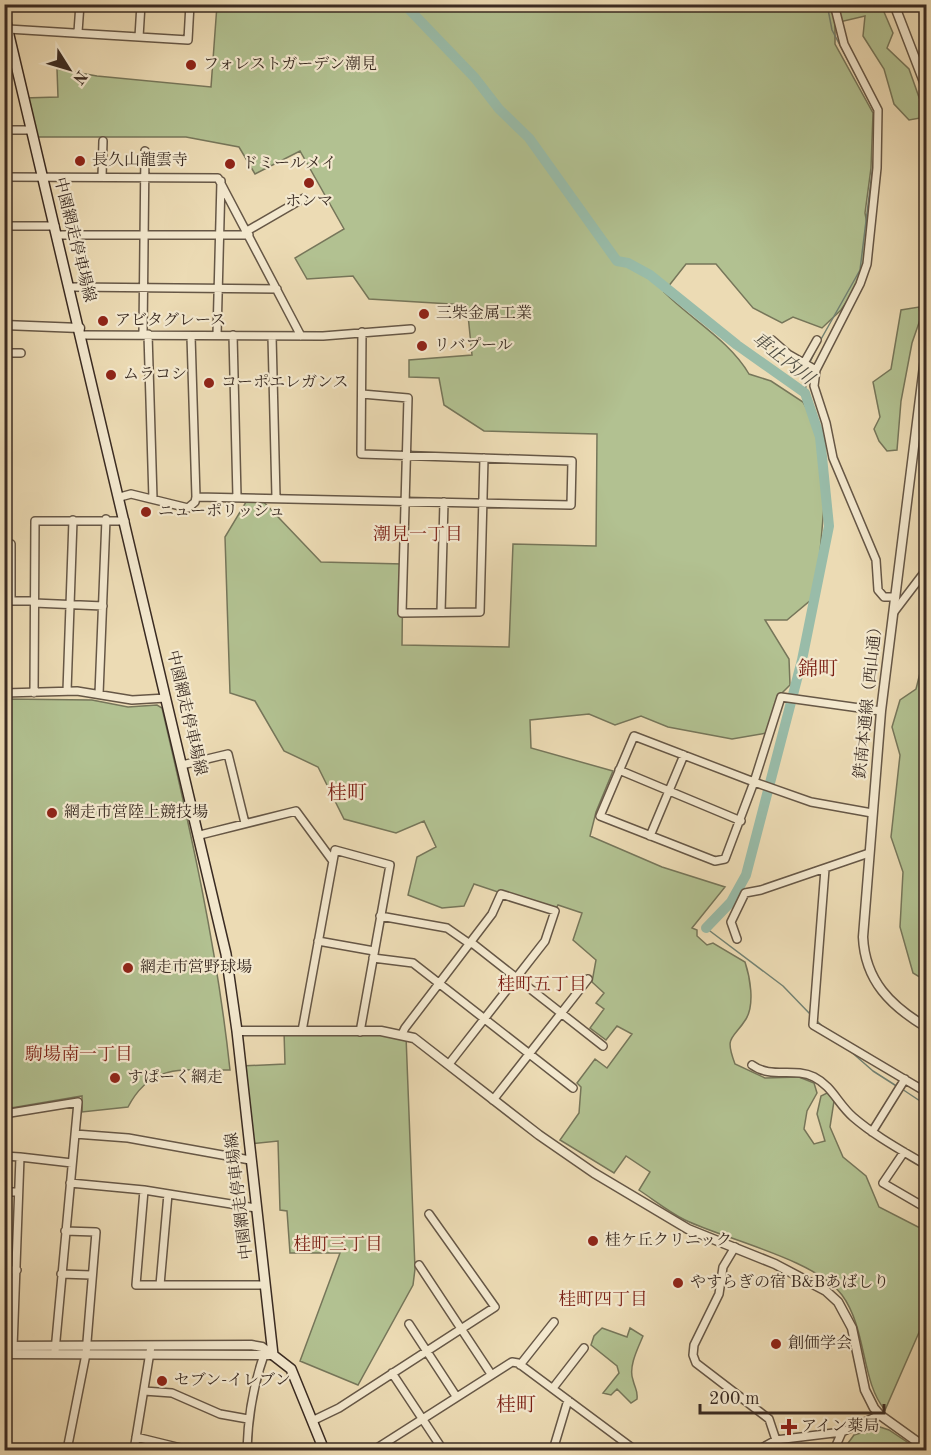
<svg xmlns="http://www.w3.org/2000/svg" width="931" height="1455" font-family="'Old Standard TT','Noto Serif JP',serif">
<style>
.green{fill:#b2c191;stroke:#76765a;stroke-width:1.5}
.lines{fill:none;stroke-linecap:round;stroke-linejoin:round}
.stream{stroke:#738273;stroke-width:1.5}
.river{stroke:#99bca9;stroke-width:10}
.minor-casing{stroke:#665746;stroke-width:10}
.tertiary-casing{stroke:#665746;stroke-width:11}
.secondary-casing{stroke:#3a2b22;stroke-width:12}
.minor{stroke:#f3e8ce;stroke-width:7}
.tertiary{stroke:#f3e8ce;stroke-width:8}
.secondary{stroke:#f3e8ce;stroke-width:9}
.poi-dot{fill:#8f2418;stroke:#f3e8ce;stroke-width:2}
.labels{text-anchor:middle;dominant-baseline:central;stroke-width:4.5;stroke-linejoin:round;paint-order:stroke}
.poi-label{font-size:16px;fill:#3a2b22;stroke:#f3e8ce;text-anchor:start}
.street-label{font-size:16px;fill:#3a2b22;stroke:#f3e8ce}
.water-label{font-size:18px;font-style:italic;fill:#524f44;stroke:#f3e8ce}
.neighbourhood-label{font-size:18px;fill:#7a1f14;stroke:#f3e8ce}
.quarter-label{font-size:20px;fill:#7a1f14;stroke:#f3e8ce}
</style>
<rect width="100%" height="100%" fill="#ecdbb4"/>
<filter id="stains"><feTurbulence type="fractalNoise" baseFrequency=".00333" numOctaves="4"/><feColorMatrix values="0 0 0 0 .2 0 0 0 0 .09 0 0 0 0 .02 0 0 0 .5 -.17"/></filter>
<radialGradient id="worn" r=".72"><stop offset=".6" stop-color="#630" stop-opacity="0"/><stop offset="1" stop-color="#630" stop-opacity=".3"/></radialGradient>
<!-- green -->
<path class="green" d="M217,5H881L893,33L887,48L909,69L926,117L909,120L894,104L884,69L863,36L865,16L835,23V44L873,113L871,168L865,213L869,235L865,263L852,294L841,310L822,328L793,317L782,323L753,308L716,264H686L664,292C692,320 730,341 749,374L771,381L803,402L812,417L816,432L824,506L820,553L812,599L787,620H765L789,659L790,685L778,697L767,733L732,739L668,727L641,716L615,725L589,714L530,720L531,748L613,771L596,812L590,836L662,867L725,887L692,928L697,930V936L707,945L713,943L745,962C750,977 755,1004 746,1019C733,1040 724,1035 735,1064L765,1078L799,1077L814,1083L817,1093L807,1111L804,1129L814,1144L825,1141L817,1114L821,1096L827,1093L831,1095L834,1101L830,1127L843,1157L866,1176L879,1207L926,1231V1320L924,1321L885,1410C861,1382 867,1329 842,1295C817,1260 724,1239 685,1220C669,1212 654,1200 639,1190L650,1172L626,1156L614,1173L560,1140L579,1113L581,1087L577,1083L595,1059L607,1068L632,1034L617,1026L606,1040L590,1028L604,1009L596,1003L604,993L592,982L596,960L573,940L582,913L558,905L555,911L474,884L464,906L442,908L408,895L417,857L436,847L424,821L396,833L344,819L318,767L284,751L255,701L230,693L225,537L249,497H259L321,562L403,564L402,645L509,647L513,544L596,546L597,434L484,431L444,405L439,378L409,377V360L472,355L467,305L369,299L353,276L307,279L295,258L344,229L300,151L255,174L239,147L186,137H33L24,98L58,97L57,69L97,76L211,87Z
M919,307L921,317L912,343L901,401L897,450L887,451L879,441L874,429L880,417L873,382L891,369L901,310Z
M926,649V981L913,973L900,927L903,872L891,837L900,755L892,727L900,700L916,689Z
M5,699L92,700L128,707L157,705L162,708C190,828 217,947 230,1070C185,1071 152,1061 128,1107L82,1112V1096L5,1109Z
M284,1031L406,1036L415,1269L413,1285L358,1385L300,1361L340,1253H290L287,1211L280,1210L278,1141L249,1144L241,1066L285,1064Z
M602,1328L627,1337L630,1328L643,1336C638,1348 628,1367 633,1380C635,1389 638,1390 637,1399L631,1403L617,1389L611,1395L603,1393L619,1373L617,1366L591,1345L594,1336Z
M880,1427L889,1430L919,1450H843L854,1435Z"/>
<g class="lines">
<!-- stream -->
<path class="stream" d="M827,4L832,30L864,91
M820,341L860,270L874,156
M810,362L817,347
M805,393L808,370
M706,928L783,986L810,1014
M816,1020L825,1029
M849,1050L873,1071L898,1087
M902,1089L926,1105"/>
<!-- river -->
<path class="river" d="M404,4L475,78L499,109L529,138L617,261L628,263L650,275L737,345L805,393L820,437L829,526L802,660L746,875L731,902L706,928"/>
<defs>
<path id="minor" d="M834,4L844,44L878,110L877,168L867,264L860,284L816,370L814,386L826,423L833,458L876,560L878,590L884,597H894
M8,29L188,40L190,4
M78,32L80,4
M139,37L141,4
M4,130H31
M4,177L218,178L301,336
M102,177L103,141
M4,226H55
M247,231L304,198
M57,235H249
M70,287L277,289
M143,334L145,151
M148,334L153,499
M81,335L323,336L411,329
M217,335L221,181
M233,335L237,497
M191,336L196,497
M272,336L276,497
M772,340L788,354L816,370
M4,353H21
M804,363L817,340
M362,394L408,398L402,613L480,612L484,458
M120,497L131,494L188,508L195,502L196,497L571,505L572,461L361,454L362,332
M4,545L11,544V601
M4,601H34
M34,603L103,606
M441,612L444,502
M894,612L926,570
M67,691L73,520
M4,693L77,691L132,700L166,698
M34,693L35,521H125
M99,694L106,519
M634,736L754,782L725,859L715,861L600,816Z
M182,765L228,754L245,823
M619,770L741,821
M872,813L811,802L754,782L781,697L881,711
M200,835L296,811L332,860
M650,836L684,755
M825,869L813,1025L926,1092
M380,916L447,928L470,944
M737,939L731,922L745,893L761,890L869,853
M318,941L374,951
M472,943L603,1046
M373,958L413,963L573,1088
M302,1031L335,850L390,865L360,1032
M402,1034L405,1028L492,914L501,894L555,911L545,941L449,1064
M752,1065C771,1079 794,1067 814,1077C832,1086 838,1104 853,1117C875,1136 901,1150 926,1165
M493,1100L588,979
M4,1114L78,1102L55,1351
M872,1132L905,1079
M75,1134L128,1138L250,1160
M904,1152L883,1183L926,1208
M4,1156L20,1157
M70,1183L144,1190L256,1208
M144,1190L136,1285H265
M4,1192H18
M65,1231L96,1232L86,1354L67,1450
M735,1247L723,1267L719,1294L694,1345L693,1355L696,1363L769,1419L776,1440
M419,1265L491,1374
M4,1270H17
M61,1274L91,1275
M160,1285L168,1194
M409,1324L456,1396
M13,1348L20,1157L72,1163
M520,1365L554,1322
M392,1373L443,1450
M553,1388L584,1348
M144,1391L172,1393L220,1414L248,1419
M312,1421L339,1408L495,1307L429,1214
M136,1437L185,1449
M387,1442L393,1450
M134,1450L151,1346
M247,1450C248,1417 253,1386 264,1355
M374,1450L512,1362L518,1363L635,1450
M553,1450L568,1400
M758,1450L776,1440L842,1432L880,1415
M834,1450L842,1432"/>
<path id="tertiary" d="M894,4L926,87
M4,325L80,328
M926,350L881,711L863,937C865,981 891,1006 926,1027
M237,1031H381L414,1038L539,1135L594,1173L688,1229L775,1264L826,1291L838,1302L852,1328L865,1390L874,1408L880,1415L926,1448
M4,1346L251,1345L262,1347L273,1355
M4,1354L272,1355"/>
<path id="secondary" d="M4,14L226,954L237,1031L273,1355L291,1369L324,1450"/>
</defs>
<!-- minor casing -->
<use href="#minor" class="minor-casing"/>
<!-- tertiary casing -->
<use href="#tertiary" class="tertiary-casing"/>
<!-- secondary casing -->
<use href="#secondary" class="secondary-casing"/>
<!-- minor -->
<use href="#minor" class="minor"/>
<!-- tertiary -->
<use href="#tertiary" class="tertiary"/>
<!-- secondary -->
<use href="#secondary" class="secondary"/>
</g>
<!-- markers -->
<g class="poi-dot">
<circle cx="191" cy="65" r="6"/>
<circle cx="80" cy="161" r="6"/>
<circle cx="230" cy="164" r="6"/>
<circle cx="309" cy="183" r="6"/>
<circle cx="424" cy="314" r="6"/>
<circle cx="103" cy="321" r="6"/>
<circle cx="422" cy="346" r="6"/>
<circle cx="111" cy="375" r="6"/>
<circle cx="209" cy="383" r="6"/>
<circle cx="146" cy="512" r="6"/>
<circle cx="52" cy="813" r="6"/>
<circle cx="128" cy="968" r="6"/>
<circle cx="115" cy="1078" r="6"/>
<circle cx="593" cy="1241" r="6"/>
<circle cx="678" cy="1283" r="6"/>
<circle cx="776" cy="1344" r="6"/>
<circle cx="162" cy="1381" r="6"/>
<path d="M786 1418h6v6h6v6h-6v6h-6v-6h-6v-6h6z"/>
</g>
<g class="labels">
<!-- poi labels -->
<g class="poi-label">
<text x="203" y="65">フォレストガーデン潮見</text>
<text x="92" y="161">長久山龍雲寺</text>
<text x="242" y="164">ドミールメイ</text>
<text x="309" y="202" text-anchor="middle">ホンマ</text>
<text x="436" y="314">三柴金属工業</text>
<text x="115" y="321">アビタグレース</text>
<text x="434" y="346">リバプール</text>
<text x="123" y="375">ムラコシ</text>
<text x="221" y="383">コーポエレガンス</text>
<text x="158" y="512">ニューポリッシュ</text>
<text x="64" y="813">網走市営陸上競技場</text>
<text x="140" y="968">網走市営野球場</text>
<text x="127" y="1078">すぱーく網走</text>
<text x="605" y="1241">桂ケ丘クリニック</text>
<text x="690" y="1283">やすらぎの宿 B&amp;Bあばしり</text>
<text x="788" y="1344">創価学会</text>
<text x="174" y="1381">セブン-イレブン</text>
<text x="801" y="1427">アイン薬局</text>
</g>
<!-- street labels -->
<g class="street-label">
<text transform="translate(74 240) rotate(76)">中園網走停車場線</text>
<text transform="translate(869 699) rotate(-84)">鉄南本通線（西山通）</text>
<text transform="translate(186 713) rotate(77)">中園網走停車場線</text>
<text transform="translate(240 1196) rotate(-97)">中園網走停車場線</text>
</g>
<!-- water labels -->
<g class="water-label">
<text transform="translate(783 359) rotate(38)">車止内川</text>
</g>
<!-- neighbourhood labels -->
<g class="neighbourhood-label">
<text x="418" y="535">潮見一丁目</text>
<text x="542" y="985">桂町五丁目</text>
<text x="79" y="1055">駒場南一丁目</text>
<text x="338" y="1245">桂町三丁目</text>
<text x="603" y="1300">桂町四丁目</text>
</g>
<!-- quarter labels -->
<g class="quarter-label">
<text x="818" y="670">錦町</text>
<text x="347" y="794">桂町</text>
<text x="516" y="1406">桂町</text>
</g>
</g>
<!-- margin -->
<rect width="931" height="1455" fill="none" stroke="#ecdbb4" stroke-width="24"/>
<rect x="6" y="6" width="919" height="1443" fill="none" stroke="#3a2b22" stroke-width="3"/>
<rect x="12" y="12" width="907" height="1431" fill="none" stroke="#3a2b22" stroke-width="1.5"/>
<!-- north arrow -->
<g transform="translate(69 69) rotate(127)" stroke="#f3e8ce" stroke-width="4.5" paint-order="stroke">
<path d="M0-4.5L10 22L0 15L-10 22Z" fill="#3a2b22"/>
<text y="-9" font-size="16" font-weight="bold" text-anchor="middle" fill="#3a2b22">N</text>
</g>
<!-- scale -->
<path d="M700 1404v9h184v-9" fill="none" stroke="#3a2b22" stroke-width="3"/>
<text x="709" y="1404" font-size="18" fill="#3a2b22" stroke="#f3e8ce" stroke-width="4.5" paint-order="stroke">200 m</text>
<rect width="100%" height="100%" filter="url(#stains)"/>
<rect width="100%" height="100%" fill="url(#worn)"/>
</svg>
